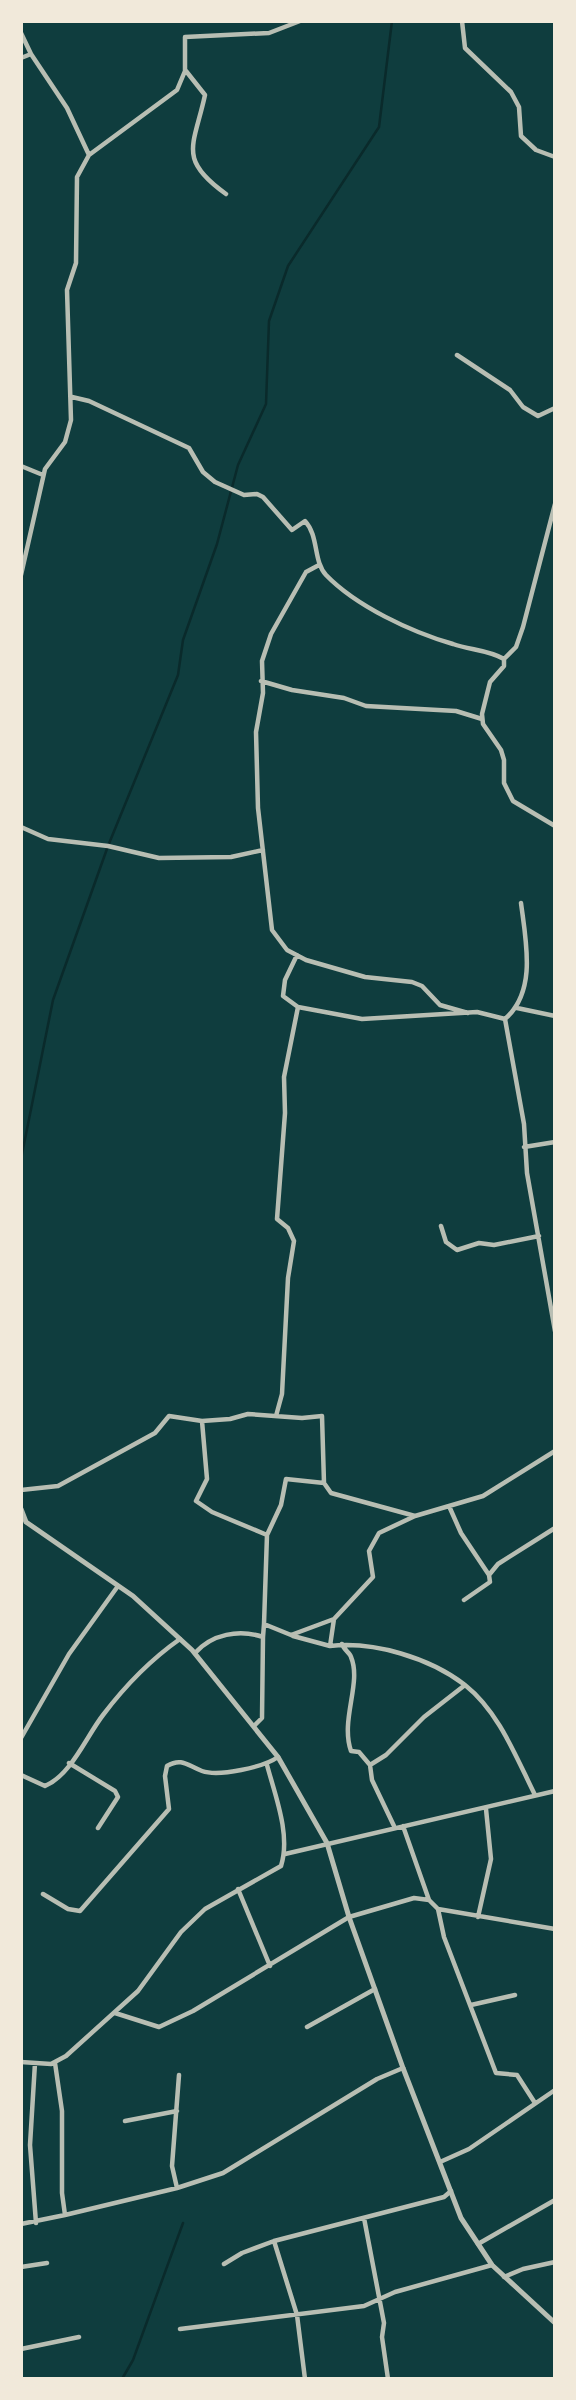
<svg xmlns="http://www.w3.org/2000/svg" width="576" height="2400" font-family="'Alegreya Sans',sans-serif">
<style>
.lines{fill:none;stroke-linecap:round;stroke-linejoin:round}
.stream{stroke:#0a2a2b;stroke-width:2.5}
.minor{stroke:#b8beb3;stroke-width:4.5}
.tertiary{stroke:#b8beb3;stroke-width:5}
</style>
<rect width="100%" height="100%" fill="#0f3d3e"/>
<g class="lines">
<!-- stream -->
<path class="stream" d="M21,1159L53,1000L108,846L178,675L183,640L217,544L238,465L266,404L269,321L288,266L379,127L392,21
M122,2379L133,2360L183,2223"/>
<!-- minor -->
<path class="minor" d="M462,21L465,48L511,92L519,107L521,136L536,150L555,157
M21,33L31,54
M21,58L31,54L67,108L89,155
M186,71L205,95C194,146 177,159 226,194
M457,355L510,390L523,407L538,416L555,408
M72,397L89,401L189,448L203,472L215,482L244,495L257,494L263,497L292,530L305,521C319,536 313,561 326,575C356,606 411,632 453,644C470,650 489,650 504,659V666L490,682L482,714L483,724L501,750L504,760V783L513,801L555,826
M21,466L43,475
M319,565L306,572L271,634L262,661L263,693L256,732L258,808L272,930L287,950L306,960L365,977L412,982L422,986L440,1005L468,1013
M21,575L45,469L65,442L71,420L67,290L76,263L77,177L89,155L177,90L185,71V37L269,33L300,21
M504,659L516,647L523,627L555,504
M261,681L292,690L344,698L366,706L456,711L482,719
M21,827L48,839L108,846L159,858L231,857L263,850
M297,955L285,980L283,996L298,1007L362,1019L477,1012L505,1019L524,1124L527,1173L555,1331
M517,1008L555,1016
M505,1019C537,991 526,942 521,903
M524,1147L555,1142
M441,1226L446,1242L457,1250L479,1243L494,1245L539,1236
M276,1416L282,1394L288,1278L294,1241L288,1228L277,1219L285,1113L284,1077L298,1007
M202,1421L207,1479L196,1501L212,1512L267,1535L264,1624
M324,1483L331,1493L415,1516
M21,1490L58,1486L155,1433L169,1416L202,1421L230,1419L248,1414L302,1418L322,1416L324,1483L286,1479L281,1505L267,1535
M449,1506L461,1533L489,1575
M464,1600L490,1582L489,1575L498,1564L555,1528
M334,1619L330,1646C374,1641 430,1658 465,1685L424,1717L386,1755L370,1765L372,1780L394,1826
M293,1636L330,1646
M342,1644C344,1650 350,1653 351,1657C362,1683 340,1720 351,1751L359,1752L370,1765
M195,1653C212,1634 239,1629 263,1637L264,1624L291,1635L334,1619L373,1577L369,1551L379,1533L415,1516L483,1496L555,1451
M465,1685C499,1712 516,1757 535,1795
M254,1726L262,1718L263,1637
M21,1738L69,1654L118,1586
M69,1763L115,1791L118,1797L98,1828
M21,1775L45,1786C71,1775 86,1737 103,1715C125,1686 150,1660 180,1639
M403,1826L429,1900
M285,1854L555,1791
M238,1889L270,1966
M43,1894L68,1909L80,1911L169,1809L165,1776L167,1766C182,1757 188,1766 202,1771C219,1777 264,1767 278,1757
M438,1909L444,1937L496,2073L517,2075L535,2103
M478,1917L491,1859L486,1809
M471,2005L515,1995
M115,2013L159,2027L193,2011L349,1917L414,1898L429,1900L438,1909L555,1929
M307,2027L375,1989
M21,2062L51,2064L66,2056L138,1991L181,1932L205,1909L281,1866C291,1835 275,1795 267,1765
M35,2063L30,2145L36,2223
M125,2121L177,2111
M440,2162L469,2149L555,2090
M177,2188L172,2166L179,2075
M65,2215L177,2188L223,2173L377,2079L403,2068
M364,2218L384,2323L382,2337L388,2379
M21,2224L65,2215L62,2193V2111L55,2063
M274,2241L297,2315L305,2379
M478,2244L555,2200
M224,2264L242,2253L274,2241L444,2197L451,2191
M21,2267L47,2263
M504,2277L523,2269L555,2262
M180,2329L364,2306L395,2292L492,2265
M21,2349L79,2337"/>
<!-- tertiary -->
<path class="tertiary" d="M21,1509L26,1522L133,1596L192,1650L278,1757L327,1843L349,1917L403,2068L461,2218L492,2265L555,2323"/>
</g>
<!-- border -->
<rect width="576" height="2400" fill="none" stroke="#f1e9da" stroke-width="46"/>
</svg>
